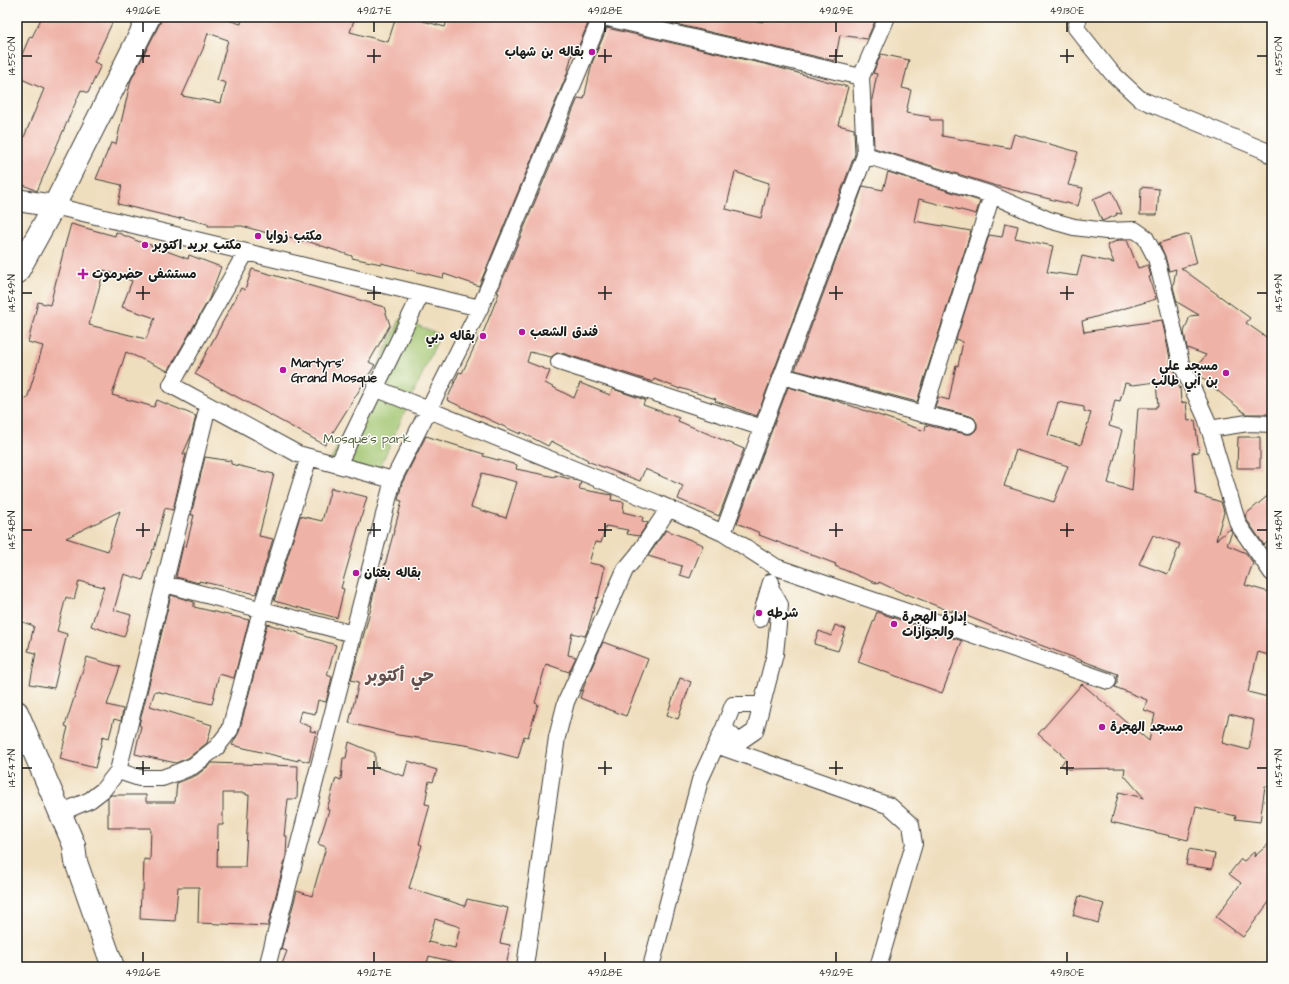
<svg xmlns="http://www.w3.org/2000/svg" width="1289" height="984" font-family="'Architects Daughter','Playpen Sans Arabic',sans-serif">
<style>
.green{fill:#9fc36c;stroke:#5e7044}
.building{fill:#efb2a7;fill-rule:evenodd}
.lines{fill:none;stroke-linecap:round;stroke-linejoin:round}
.minor-casing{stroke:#3c3934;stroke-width:18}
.highway-casing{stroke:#3c3934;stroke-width:24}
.minor{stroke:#fff;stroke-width:16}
.highway{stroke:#fff;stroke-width:22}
.ticks{fill:none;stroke:#1c1c1c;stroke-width:1.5}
.poi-dot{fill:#b5179e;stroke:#fdfcf7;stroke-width:1.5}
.labels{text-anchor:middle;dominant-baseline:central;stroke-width:3;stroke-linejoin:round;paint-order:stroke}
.poi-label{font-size:13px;font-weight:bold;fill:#1c1c1c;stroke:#fdfcf7;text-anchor:start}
.park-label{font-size:13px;fill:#505f3c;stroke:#fdfcf7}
.district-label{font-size:17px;font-weight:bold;fill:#66504d;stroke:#fdfcf7}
.neatline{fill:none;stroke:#1c1c1c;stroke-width:1.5}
.ticks-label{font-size:10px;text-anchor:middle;fill:#1c1c1c}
</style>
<rect width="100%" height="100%" fill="#fdfcf7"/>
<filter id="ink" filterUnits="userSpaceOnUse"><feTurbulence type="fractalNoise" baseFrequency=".025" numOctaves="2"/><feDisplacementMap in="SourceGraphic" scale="8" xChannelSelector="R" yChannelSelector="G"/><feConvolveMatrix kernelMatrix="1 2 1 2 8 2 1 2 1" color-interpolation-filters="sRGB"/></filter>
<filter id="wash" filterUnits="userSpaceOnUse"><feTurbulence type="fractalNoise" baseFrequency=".012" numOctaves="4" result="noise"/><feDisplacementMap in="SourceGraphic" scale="16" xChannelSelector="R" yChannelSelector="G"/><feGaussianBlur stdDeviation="0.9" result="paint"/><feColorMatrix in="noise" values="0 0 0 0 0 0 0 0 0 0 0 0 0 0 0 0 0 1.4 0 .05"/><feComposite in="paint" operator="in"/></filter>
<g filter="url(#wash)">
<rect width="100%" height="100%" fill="#efdebd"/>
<!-- green -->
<path class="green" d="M401,318L440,335L378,471L331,460Z"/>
<g id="blocks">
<!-- building -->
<path class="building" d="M42,17H105L113,21L94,62L101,65L88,93L81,90L37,191L17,182V154L44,89L17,77V66L30,36L32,37Z
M162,17H218L241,24L242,17H355L350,32L388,42L396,17H425L423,21L445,27L448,17H574L589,21L575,55L572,54L567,74L479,286L444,274L443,278L381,263V264L352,258V256L304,240L303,241L289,237V239L242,226H208V224L180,217V219L118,204L122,185L96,179L111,143L116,144L131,80L160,23ZM208,33L228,40L217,80L226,83L221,103L182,96L203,49Z
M645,17H734L763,22L764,17H877L867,39L840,35L835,61Z
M607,28L769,65L848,87L838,125L854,129L855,154L757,416L715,401L716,399L680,388V389L654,379L653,382L562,353H557L551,357L530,352L527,362L550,371L545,383L574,398L580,383L610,395L613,389L645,400L643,405L679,418L678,421L744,449L719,516L678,499L683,486L645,469L640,481L587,461L588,460L551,441L548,446L521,432L520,434L447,400L459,372L462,373L479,337L481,338L499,293H497L578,98L584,99L592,63ZM735,172L769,183L761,218L726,209Z
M881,54L909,60L902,88L911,90L906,113L930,117V120H942V136L1010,148L1014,134L1078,152L1068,185L1083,188L1078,206L993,185L874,148L872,99L877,74L873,73Z
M888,172L980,201L976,214L919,199L914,221L971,231L917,402L795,370L863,186L883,190Z
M1141,187L1159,189L1157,215H1140Z
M1112,191L1122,214L1116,213L1117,215L1102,221L1093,199Z
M1005,223L1018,226L1015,238L1053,246L1047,272L1077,276L1082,256L1114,263L1107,245L1119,240H1127L1138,268L1148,265L1151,276L1149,277L1156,299L1082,321L1084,332L1162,320L1171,363L1178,378L1179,389L1180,387L1181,403L1186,402L1188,421L1195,420L1199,452L1192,453L1196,494L1221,502L1224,512L1216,540L1230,529L1232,532L1227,545L1246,553L1253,563L1245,585L1272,593V656L1258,652L1248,692L1272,698V787L1265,786L1260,822L1235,819L1236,816L1196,807L1188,840L1111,822L1119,792L1144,798L1124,775L1125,768L1068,769L1061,765L1066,758L1038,734L1082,684L1149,741L1155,714L1144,710L1147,700L1115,687L1117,684V678L1118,674L1016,636L952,610V612L907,594L906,595L879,582L878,584L835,566L836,564L759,535L760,533L737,523L788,387L837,401L925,431L926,425L966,434H971L975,431L977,428V423L974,418L970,416L935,407L938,397L949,400L956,365L958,366L963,342L956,339L989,235L1002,237ZM1156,382L1158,406H1156V408H1138L1132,491L1108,483L1122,430L1109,426L1115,400L1120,401L1125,383L1133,385ZM1058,402L1084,407V411L1091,413L1081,445L1048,435ZM1016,450L1068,466L1054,502L1004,486ZM1153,535L1180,544L1168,574L1139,564ZM1229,714L1254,720L1249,750L1222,743Z
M71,224L115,236L116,232L147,245L148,244L188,259L189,255L221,267L209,299L168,371L126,352L112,395L154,407L157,400L196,416L191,436L183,454H186L173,510L165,508L154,550L153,549L143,580L124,574L114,610L131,615L124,637L91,626L104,587L79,581L74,600L66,597L57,631L67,634L54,688L30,684L36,653L28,651L34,626L17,620V396L27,399L43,346L28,342L38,302L50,305L64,249ZM104,270L132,281L122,307L155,318L146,339L89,325ZM120,511L108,551L66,538Z
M1189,234L1197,263L1181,268L1250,318L1246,323L1272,341V414H1246L1196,373L1194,370L1206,355L1187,348L1184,332L1190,316L1199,315L1177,302L1173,287L1176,269L1169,271L1165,256L1159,243Z
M252,269L384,307L390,325L369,362L375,365L325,445L195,374L241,288L245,290Z
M426,436L484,454L483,456L517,465L516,469L555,477V475L581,482L579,489L612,495L611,500L624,502L623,512L643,517L642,521L648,523L639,536L627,534L628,530L606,526L601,543L595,542L589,563L604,566V571L598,598L597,597L588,629L585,636L572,633L568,655L576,657L569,672L546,664L535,703L538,704L528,737L524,736L518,758L471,746L398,735L349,723L359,682L351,680L372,605H371L378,575L382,576L402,501L398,500L402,483ZM482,473L517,482L506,518L471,507Z
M1238,437H1260V468H1237Z
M205,457L231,461V464L274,474L259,536L273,539L256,594L199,581V583L176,577L183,546L186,547L194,515H191Z
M331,488L367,497L341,588L344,589L337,618L274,601L300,516L322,521Z
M1272,492V538L1264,545L1247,520L1245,515Z
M666,530L703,545L690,578L680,575L682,566L648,556Z
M171,595L194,602V607L249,620L234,678L219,674L212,704L155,691L150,706L212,725L207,743L188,758L176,763L135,754L141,726L139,725Z
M877,612L962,641L942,693L858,662Z
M267,624L299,633V634L336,645L327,675L332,677L326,702L318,700L315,714L301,711L298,722L311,727L310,731L316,732L309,762L298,759V761L232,745L239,732Z
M835,625L846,629L838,651L814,644L819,631L831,636Z
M603,642L648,659L626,716L580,698L587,678Z
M87,657L120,667L107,705L123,709L121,721L114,719L109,738L103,736L95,768L60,759L68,727L65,726Z
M680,678L691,682L678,719L667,715Z
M349,742L375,753V767L404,776L408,761L437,770L433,782L429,781L425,804L430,805L419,844L422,845L409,888L465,906L467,899L508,908L500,943L510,945L506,967H475L429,956L426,967H281L287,951L281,949L297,891L312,896L326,847L318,844L329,810L327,809L336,778L341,780L343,758H346ZM435,919L460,927L455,948L428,942Z
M212,763L298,766L297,799H288L284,836H287L286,856L268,926L198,923L199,887H178L175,921L140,919L141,891H143L144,859L150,860L151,828H108V798L111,795H146V802H175L177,783L197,775ZM223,793H246V795H249L245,867H217L218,825H223Z
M1272,841V898L1243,937L1216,917L1241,883L1229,874L1241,859L1244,861L1255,851L1254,857Z
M1189,849L1215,854L1212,869L1186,865Z
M1079,896L1104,904L1098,923L1073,915Z"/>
</g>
</g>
<g filter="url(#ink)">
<use href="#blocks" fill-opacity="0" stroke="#3c3934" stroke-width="1"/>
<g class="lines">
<defs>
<path id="minor" d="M603,17L861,77
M1079,17L1076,28L1112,73L1140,99L1266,151L1272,156
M865,155L992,195L1049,220L1074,227L1106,231L1135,230L1145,237L1156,258L1169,309L1181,363L1206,418L1238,524L1272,573
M54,206L480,308
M246,252L171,385L298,454L393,480
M559,362L763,428
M782,376L923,414L968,425
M375,388L657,503L723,533L776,567L1108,681
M923,414L992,195
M1209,429L1248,423L1272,424
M338,465L421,294
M723,533L865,155L861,77L887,17
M165,584L353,634
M760,619L771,582
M762,705H733L724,728L739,742L755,731L775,654L780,605L770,587
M716,745L890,806L911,825L914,844L878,967
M118,771L139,778H162L176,773L193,766L217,747L230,730L261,610L309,457
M60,813L90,800L103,790L118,771L208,406
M267,967L393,480L480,308L601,17
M525,967L557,737L566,702L625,570L639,553L669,508
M651,967L700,780L724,728"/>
<path id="highway" d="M17,200L54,206
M17,273L54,206L149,17
M17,712L74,845L76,862L113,967"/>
</defs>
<!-- minor casing -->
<use href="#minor" class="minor-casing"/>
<!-- highway casing -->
<use href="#highway" class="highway-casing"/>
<!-- minor -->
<use href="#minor" class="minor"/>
<!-- highway -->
<use href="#highway" class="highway"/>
</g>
</g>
<!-- ticks -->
<path class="ticks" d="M143,22V32M374,22V32M605,22V32M836,22V32M1067,22V32M143,49V63M374,49V63M605,49V63M836,49V63M1067,49V63M22,56H32M136,56H150M367,56H381M598,56H612M829,56H843M1060,56H1074M1257,56H1267M143,286V300M374,286V300M605,286V300M836,286V300M1067,286V300M22,293H32M136,293H150M367,293H381M598,293H612M829,293H843M1060,293H1074M1257,293H1267M143,523V537M374,523V537M605,523V537M836,523V537M1067,523V537M22,530H32M136,530H150M367,530H381M598,530H612M829,530H843M1060,530H1074M1257,530H1267M143,761V775M374,761V775M605,761V775M836,761V775M1067,761V775M22,768H32M136,768H150M367,768H381M598,768H612M829,768H843M1060,768H1074M1257,768H1267M143,952V962M374,952V962M605,952V962M836,952V962M1067,952V962"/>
<!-- markers -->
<g class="poi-dot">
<circle cx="592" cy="52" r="4"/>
<circle cx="258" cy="236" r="4"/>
<circle cx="145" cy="245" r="4"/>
<path d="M81 268h4v4h4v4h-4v4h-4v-4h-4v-4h4z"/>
<circle cx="522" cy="332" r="4"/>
<circle cx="483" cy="336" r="4"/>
<circle cx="283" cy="370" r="4"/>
<circle cx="1226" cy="373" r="4"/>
<circle cx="356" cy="573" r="4"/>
<circle cx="759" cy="613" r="4"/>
<circle cx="894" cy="624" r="4"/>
<circle cx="1102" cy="727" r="4"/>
</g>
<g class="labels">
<!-- poi labels -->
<g class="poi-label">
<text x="584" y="52" text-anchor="end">بقاله بن شهاب</text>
<text x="266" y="236">مكتب زوايا</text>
<text x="153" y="245">مكتب بريد اكتوبر</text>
<text x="92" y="274">مستشفى حضرموت</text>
<text x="530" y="332">فندق الشعب</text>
<text x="475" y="336" text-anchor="end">بقاله دبي</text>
<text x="291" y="363">Martyrs'<tspan x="291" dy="15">Grand Mosque</tspan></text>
<text x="1218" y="366" text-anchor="end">مسجد علي<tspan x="1218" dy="15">بن أبي طالب</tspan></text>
<text x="364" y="573">بقاله بغثان</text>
<text x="767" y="613">شرطه</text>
<text x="902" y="617">إدارة الهجرة<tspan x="902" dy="15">والجوازات</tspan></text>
<text x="1110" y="727">مسجد الهجرة</text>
</g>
<!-- park labels -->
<g class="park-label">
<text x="367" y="439">Mosque's park</text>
</g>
<!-- district labels -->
<g class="district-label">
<text x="400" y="676">حي أكتوبر</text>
</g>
</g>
<!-- margin -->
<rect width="1289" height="984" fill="none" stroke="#fdfcf7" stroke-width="44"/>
<rect x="22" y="22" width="1245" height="940" class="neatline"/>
<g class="ticks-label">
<text x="143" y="14">49.126°E</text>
<text x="374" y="14">49.127°E</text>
<text x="605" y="14">49.128°E</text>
<text x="836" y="14">49.129°E</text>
<text x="1067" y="14">49.130°E</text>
<text transform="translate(11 56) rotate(-90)" y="4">14.550°N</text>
<text transform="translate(1278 56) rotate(-90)" y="4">14.550°N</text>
<text transform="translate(11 293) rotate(-90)" y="4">14.549°N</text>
<text transform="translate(1278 293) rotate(-90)" y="4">14.549°N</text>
<text transform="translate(11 530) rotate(-90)" y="4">14.548°N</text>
<text transform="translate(1278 530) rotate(-90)" y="4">14.548°N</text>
<text transform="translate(11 768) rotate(-90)" y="4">14.547°N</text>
<text transform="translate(1278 768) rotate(-90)" y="4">14.547°N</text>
<text x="143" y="976">49.126°E</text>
<text x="374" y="976">49.127°E</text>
<text x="605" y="976">49.128°E</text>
<text x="836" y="976">49.129°E</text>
<text x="1067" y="976">49.130°E</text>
</g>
</svg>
